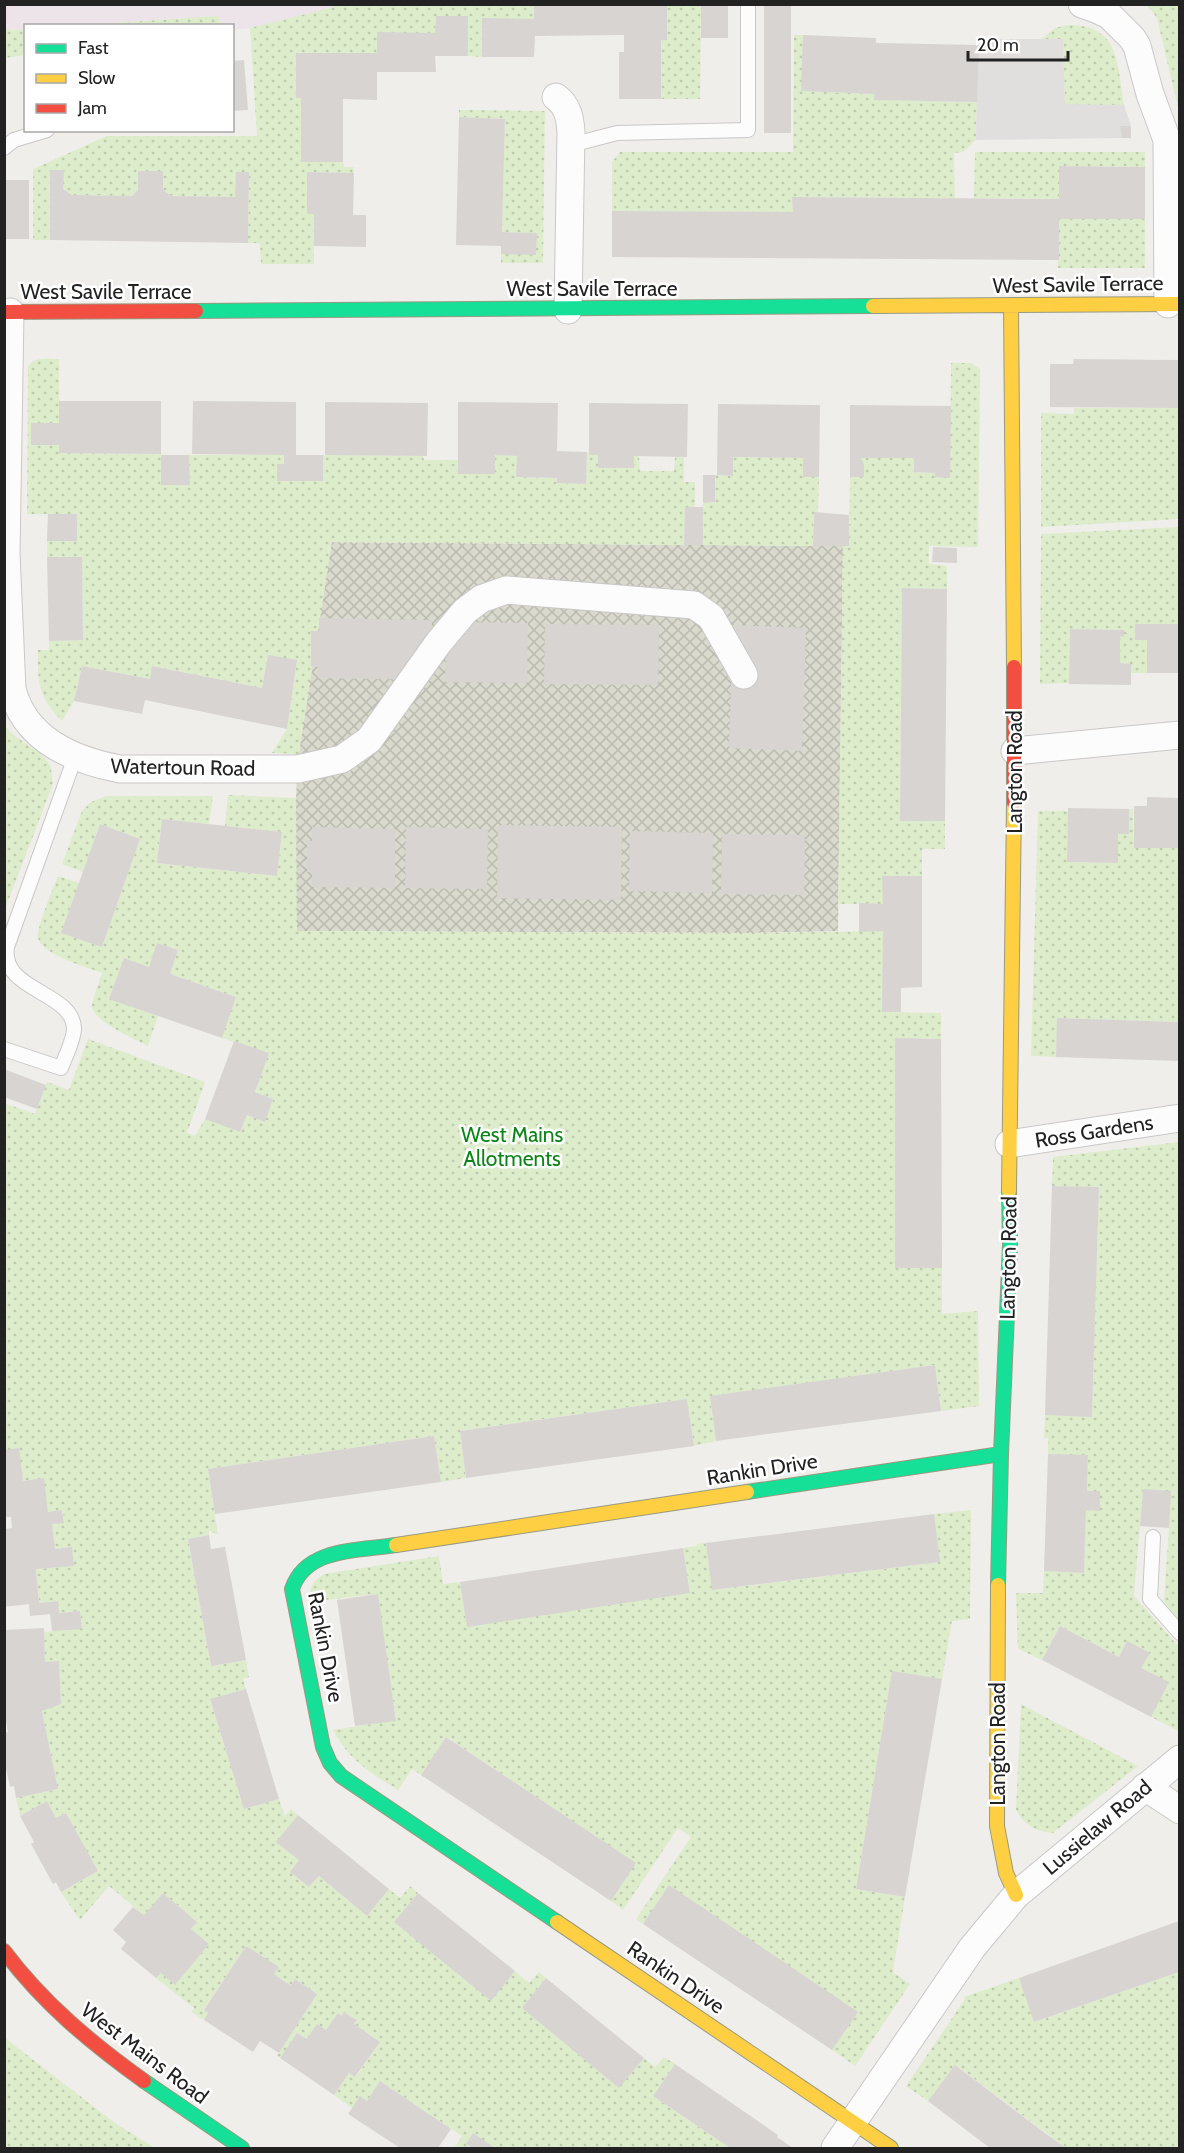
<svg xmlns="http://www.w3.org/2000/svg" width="1184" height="2153" font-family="Cabin,sans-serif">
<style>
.railway{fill:#ede4e9}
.construction{fill:url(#construction-cross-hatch)}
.grass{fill:url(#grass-dots)}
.parking{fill:#e0dfde}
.building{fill:#d7d4d2}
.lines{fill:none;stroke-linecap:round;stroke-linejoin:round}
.lane-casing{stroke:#c9c8c7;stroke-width:16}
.street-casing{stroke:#c9c8c7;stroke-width:29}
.fast-casing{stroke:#999a82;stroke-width:16}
.slow-casing{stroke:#999a82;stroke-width:16}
.jam-casing{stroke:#999a82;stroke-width:16}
.lane{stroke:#fdfcfc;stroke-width:14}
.street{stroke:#fdfcfc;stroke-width:27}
.fast{stroke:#16e098;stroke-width:14}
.slow{stroke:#ffcf43;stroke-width:14}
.jam{stroke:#f24e42;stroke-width:14}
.labels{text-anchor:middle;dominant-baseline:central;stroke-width:5;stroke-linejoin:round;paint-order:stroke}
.street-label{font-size:21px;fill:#222;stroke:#fff}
.park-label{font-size:21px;fill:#0c8416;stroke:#fff}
</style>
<defs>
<pattern id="construction-cross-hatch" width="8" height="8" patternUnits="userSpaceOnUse" patternTransform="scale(1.5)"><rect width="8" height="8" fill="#d9d9cd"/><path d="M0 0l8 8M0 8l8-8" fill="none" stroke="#babab0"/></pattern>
<pattern id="grass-dots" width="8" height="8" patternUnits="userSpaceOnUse" patternTransform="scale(1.5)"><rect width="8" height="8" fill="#ddeccb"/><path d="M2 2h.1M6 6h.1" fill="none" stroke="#bdcaae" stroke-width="1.8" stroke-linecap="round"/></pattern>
</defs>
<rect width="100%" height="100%" fill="#f0eeeb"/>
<!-- railway -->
<path class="railway" d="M5,5H342L250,28L233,30L232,26L221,25L217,16L83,25L26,26L25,29L5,30Z"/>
<!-- construction -->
<path class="construction" d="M308,542L843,546L838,931L747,933L296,931V798Z"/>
<!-- grass -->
<path class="grass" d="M342,5H534V19H482V57L468,56L467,16H436L435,33H377V53L296,98H301V162H343L344,167H353L354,173L307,172V214H314V264H261L260,243H248L249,172H236L235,197L172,196L163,190V171H138V190L132,196L72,195L63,189V170H51L50,240H33V169L107,136H257L250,28Z
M667,5H701L700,99H661V40H667Z
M1147,5H1179V112L1157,18Z
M218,16L221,25H83Z
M1067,25C1121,24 1117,65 1124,105H1065L1063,39H1041L1055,28Z
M25,29V55L5,58V30Z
M794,35H803L802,91L875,94V100L977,102L976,140L963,152L954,153L955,198L793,197V212L612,211V162L620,152H793Z
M459,110L545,111L543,263H501V254L537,233L502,232L505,119L459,117Z
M975,152H1145V167L1059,166V199L974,198Z
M1059,219H1145V268H1058Z
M59,359V423L31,424V444L59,445V453L161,454V485H190L189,455H284V464H277V481H323V455L423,456L424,460H458L459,474H494L495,455L517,456V477L557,478V483L586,484L587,452H589V455H598V468L634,467V456H639L640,471H674L675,456L684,457V482H695V507H685L684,545L332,542L299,754L272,753L287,729L297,661L268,655L262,688L153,666L150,679L82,666L74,701L62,721C39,699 37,681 38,650H49V641L83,640L82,557H47L48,514H27L28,367C33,356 48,359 59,359Z
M951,363H971L980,369L978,547L929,546V564L947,566V589L902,588L900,820L945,821V849H922V876H883V904H838L843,546H849L850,477L864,476L861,458H914V472L935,473V477H950Z
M1074,408H1179V519L1041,527V413L1074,414Z
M733,457L803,458V477H819L818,512H814L813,546L703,545V503L715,502V475L733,476Z
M1179,527V624H1147L1135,626V639L1147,640V673H1130V664L1120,663V636H1124V630L1070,629L1069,683L1040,684L1041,534Z
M5,725C15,743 45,748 51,769C52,774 52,780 53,784L5,909Z
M228,795L296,798L297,931L747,933L883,931V1012L941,1013V1039L895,1038V1268H942V1314L978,1311L979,1406L941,1411L935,1365L710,1397L716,1441L694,1446L687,1399L460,1431L466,1478L441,1482L434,1436L208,1469L218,1535L209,1530V1535L188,1539L211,1666L246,1660L249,1677L243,1679L246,1689L210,1700L244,1809L279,1799L285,1816L291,1809L298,1815L277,1842L299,1860L290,1872L309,1887L319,1876L367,1916L389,1889L400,1898L410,1886L418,1893L394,1922L418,1941L515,1971L529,1983L539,1972L546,1978L522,2008L619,2087L644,2058L655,2067L664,2057L675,2064L653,2096L730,2148H495L473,2134L466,2144L473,2148H454L462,2136L380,2081L367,2101L352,2108L334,2095L349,2073L356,2077L380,2042L354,2024L357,2020L345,2012L342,2016L338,2013L326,2030L317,2025L307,2039L297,2033L280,2058L277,2056L317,1994L295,1979L291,1985L274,1974L279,1967L246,1946L204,2009L208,2013L204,2020L192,2012L194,2008L156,1978L161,1973L175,1984L209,1944L191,1929L197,1922L163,1893L144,1915L109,1886L80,1920L61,1892L98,1871L66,1813L56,1818L47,1801L20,1816L16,1798L58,1789L42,1711L61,1703L59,1662H45L44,1632L82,1628L80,1611L59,1613L57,1601L39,1603L36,1569L74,1566L72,1547L55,1549L52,1524L64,1522L63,1511L48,1512L44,1479L23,1481L5,1450L4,1103L35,1114L47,1082L69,1090L88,1039L205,1082L187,1133L195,1136L205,1119L240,1132L247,1115L265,1121L273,1100L255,1092L269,1053L222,1038L236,997L170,974L178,950L157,944L149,967L124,958L110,998L158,1016L148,1046C135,1039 91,1021 92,1005C94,995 99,983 102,973C87,967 42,955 38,938C36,928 54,887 58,876L79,883L61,933L102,947L140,839L100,824L83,872L62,864L82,811L91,802L106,796H213L209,824L162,819L157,863L277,876L282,832L225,826Z
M1129,809H1133L1134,848H1179V1022L1058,1018L1056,1057L1031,1056L1038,811H1068L1067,862L1118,863V834Z
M1179,1142V1620L1164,1602L1169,1528L1143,1489L1134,1596L1179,1647V1731L1151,1717L1141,1668L1149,1653L1119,1657L1060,1626L1042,1660L1018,1649L1016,1593H1043L1044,1571L1084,1573L1086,1510H1100V1491H1087L1088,1456L1048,1454V1438H1044L1045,1415L1092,1416L1099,1188L1052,1186L1053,1157Z
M971,1510L970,1619L952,1621L942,1679L892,1672L856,1889L905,1897L893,1972L910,1984L855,2066L832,2050L669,1886L643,1924L636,1919L691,1837L678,1828L623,1910L611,1901L635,1863L447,1737L421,1775L412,1769L398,1790C371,1774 347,1758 333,1730L396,1720L377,1594L309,1602C309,1588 312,1581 324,1574L439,1556L443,1584L460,1582L467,1626L690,1592L683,1548L697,1546V1544L706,1543L713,1590L939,1562L934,1514Z
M1021,1704L1138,1766L1053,1833C1036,1832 1024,1825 1016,1810Z
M1179,1972V2148H1066L956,2065L928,2101L906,2086L965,1999L964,1997L1019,1978L1035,2022Z
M5,2038L115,2123L155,2148H5Z"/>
<!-- parking -->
<path class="parking" d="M978,39H1063L1065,104L1124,105L1131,126H1120L1122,138L976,140Z"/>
<!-- building -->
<path class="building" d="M534,4H667V40H661V99H619V52H624V35L535,36L534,57H482V18L534,19Z
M701,4H728V38H701Z
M764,4H791V133H764Z
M436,16H468V56H435L436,72H377V100L343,99V162H301V98H296V53H377V32L435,33Z
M803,35L876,38V43L979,45L977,102L874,100L875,94L801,91Z
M244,60L248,110L232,111V61Z
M459,117L505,119L502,232L537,233L536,255L501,254V246L456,245Z
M1120,126H1131V138H1122Z
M1059,166L1145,167V219H1059V260L612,257V211L793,212L792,197L1059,199Z
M50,170H64L63,189L72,195L132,196L138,190V171H163V190L172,196L235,197L236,172H249L248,243L50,240Z
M307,172L354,173L353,215H366V247L314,246V214H307Z
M4,180H29V239H4Z
M1074,359L1179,360V408L1050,407V364H1073Z
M59,401H161V454L59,453V445H31V423H59Z
M193,401L296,402V455H323V481H277V464H284V455L192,454Z
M325,402L428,403L427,456L325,455Z
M458,402L558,403L557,451L587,452L586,484L557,483V478L516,477L517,456L495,455V474H458Z
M589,403L688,404L687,457L634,456V468H598V455H589Z
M718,404L820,405L819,477H803V458L733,457V476L717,475Z
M850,405L951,406L950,478L935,477V473L914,472V458H861L864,464V477H850Z
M161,455H189L190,485H161Z
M703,475H715V502L703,503Z
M685,507H703V545H684Z
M814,512L849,515V546H813Z
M48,514H77V541H47Z
M933,547L957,548V563L932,562Z
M47,557H82L83,640L49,641Z
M902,588L947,589L945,821H900Z
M319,618L432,620V680L318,678V667L311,666V631H319Z
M446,622L528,623L527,683L445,682Z
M545,624L659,625L658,685L544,684Z
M1135,624H1179V673H1147V640H1135Z
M733,625L806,628L802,751L729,748Z
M1070,629L1124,630V637L1120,636V663L1131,664V685L1069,684Z
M268,655L297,660L287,729L145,700L142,714L74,701L82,666L150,679L152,666L262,688Z
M1147,797L1179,798V848H1134V806H1147Z
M1068,808L1129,809V834H1118V863L1067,862Z
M162,819L282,832L277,876L157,863Z
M100,824L140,839L102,947L61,933Z
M498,825L622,827L621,900L497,898Z
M312,827L395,829V888L312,887V872H307V840L312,841Z
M406,827L488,829L487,889L405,888Z
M630,831L713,833L712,893L629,891Z
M722,834L805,835L804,895L721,894Z
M882,876H922V987L901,988V1012H882L883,931L859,932V903L883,904Z
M157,943L178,950L170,974L236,997L222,1038L109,999L124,958L149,967Z
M1057,1018L1179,1022V1061L1056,1057Z
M895,1038L941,1039L942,1268H895Z
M234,1041L269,1053L255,1092L273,1099L265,1122L247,1115L240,1132L205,1119Z
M4,1069L46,1085L37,1109L4,1097Z
M1052,1186L1099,1187L1092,1417L1045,1415Z
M935,1365L941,1411L716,1441L710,1396Z
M687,1399L694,1446L466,1478L460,1431Z
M434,1436L441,1482L215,1514L208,1469Z
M19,1448L23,1481L44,1478L48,1512L62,1510L64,1523L52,1524L55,1549L72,1547L74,1566L36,1569L39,1603L58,1601L59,1613L80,1611L82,1629L52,1631L50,1614L30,1616L29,1604L4,1607V1529L12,1528L11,1517H4V1450Z
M1048,1454L1088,1455L1087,1491H1100V1511L1086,1510L1084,1573L1044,1571Z
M1143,1489L1171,1491L1169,1528L1140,1526Z
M934,1514L940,1562L712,1590L706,1543Z
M209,1535L211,1549L225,1547L246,1660L211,1666L188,1539Z
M683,1548L690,1593L467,1627L460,1582Z
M378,1594L396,1721L355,1726L337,1600Z
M1060,1626L1119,1657L1127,1641L1150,1653L1141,1668L1169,1682L1151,1717L1042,1660Z
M44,1628L45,1662L59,1661L61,1704L42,1711L58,1789L16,1798L14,1786L10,1787L4,1759V1733L8,1732L5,1714L4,1630Z
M892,1671L942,1679L905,1897L856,1889Z
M246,1689L279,1799L244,1809L210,1699Z
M446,1737L636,1863L611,1901L421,1775Z
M47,1801L56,1818L66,1813L98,1871L61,1892L56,1882L53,1884L31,1844L34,1842L20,1816Z
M298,1815L389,1889L367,1916L319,1876L309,1887L290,1872L299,1860L276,1842Z
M669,1885L858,2012L832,2050L643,1924Z
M163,1893L197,1922L191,1929L209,1944L175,1985L161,1973L156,1978L121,1949L126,1942L113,1930L133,1907L144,1915Z
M418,1893L515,1971L491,2001L394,1922Z
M1179,1921V1972L1034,2022L1019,1978Z
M246,1946L279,1967L274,1974L284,1981L291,1985L295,1979L317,1994L279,2053L260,2041L253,2052L204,2020L208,2013L204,2010Z
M546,1978L644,2058L619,2088L522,2008Z
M344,2012L357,2020L354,2024L380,2042L355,2077L349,2073L334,2095L280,2058L297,2033L307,2039L317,2024L326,2030L338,2013L342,2016Z
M675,2064L778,2135L777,2137L793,2148H730L653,2096Z
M955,2065L1045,2133L1066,2148H990L978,2139L928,2101Z
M380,2081L451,2129L438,2148H400L348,2114L360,2096L367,2101Z
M473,2133L495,2148H473L466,2144Z"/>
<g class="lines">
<defs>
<path id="lane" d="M571,145L617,133L748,130V4
M4,148L14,140L47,130
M4,1049L61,1068C65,1057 74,1040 74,1028C72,991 0,991 7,947L75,757
M1153,1537L1150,1599L1180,1633"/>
<path id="street" d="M1082,4L1096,9L1109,15L1132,38L1137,46L1150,94L1167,140L1168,304
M556,97C568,106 570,118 571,132L568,310
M10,312L6,554L12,689C25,740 73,760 120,769H298L342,759L369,740L439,642L465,611L481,599L506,590L694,605L711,617L744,675
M1015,751L1180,735
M1009,1144L1180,1118
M1145,1787L1180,1810
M835,2148L972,1948L1016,1895L1180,1759"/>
<path id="fast" d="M196,311L873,306
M747,1492L1001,1454
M396,1545C359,1551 306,1547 292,1589L323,1747L330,1763L341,1776L557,1922
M998,1585L1001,1454L1010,1244L1009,1191
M144,2081L242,2148"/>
<path id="slow" d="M873,306L1180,304
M1011,306L1014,667
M1009,1191L1014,803
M396,1545L747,1492
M998,1585L997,1826L1006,1873L1016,1895
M557,1922L891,2148"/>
<path id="jam" d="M4,312L196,311
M1014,803V667
M4,1951C43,2003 91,2043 144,2081"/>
</defs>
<!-- lane casing -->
<use href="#lane" class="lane-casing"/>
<!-- street casing -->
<use href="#street" class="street-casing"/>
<!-- fast casing -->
<use href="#fast" class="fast-casing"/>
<!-- slow casing -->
<use href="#slow" class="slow-casing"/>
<!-- jam casing -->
<use href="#jam" class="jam-casing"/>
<!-- lane -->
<use href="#lane" class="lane"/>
<!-- street -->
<use href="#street" class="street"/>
<!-- fast -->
<use href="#fast" class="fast"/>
<!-- slow -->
<use href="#slow" class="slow"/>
<!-- jam -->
<use href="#jam" class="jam"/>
</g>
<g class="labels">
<!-- street labels -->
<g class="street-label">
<text transform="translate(1078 284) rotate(-1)">West Savile Terrace</text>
<text x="592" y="288">West Savile Terrace</text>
<text x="106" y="291">West Savile Terrace</text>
<text transform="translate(183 767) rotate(1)">Watertoun Road</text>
<text transform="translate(1014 772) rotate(-90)">Langton Road</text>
<text transform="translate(1094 1131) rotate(-9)">Ross Gardens</text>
<text transform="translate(1008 1258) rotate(-89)">Langton Road</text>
<text transform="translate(762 1469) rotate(-9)">Rankin Drive</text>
<text transform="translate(326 1647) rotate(79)">Rankin Drive</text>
<text transform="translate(997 1744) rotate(-90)">Langton Road</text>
<text transform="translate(1097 1827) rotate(-40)">Lussielaw Road</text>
<text transform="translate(676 1977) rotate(34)">Rankin Drive</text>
<text transform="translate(145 2053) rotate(37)">West Mains Road</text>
</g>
<!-- park labels -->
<g class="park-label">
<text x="512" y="1134">West Mains<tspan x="512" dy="24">Allotments</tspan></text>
</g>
</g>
<!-- border -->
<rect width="1184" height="2153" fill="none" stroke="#222222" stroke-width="12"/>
<!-- legend -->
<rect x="24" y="24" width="210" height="108" fill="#ffffff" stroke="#a7a7a7" stroke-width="1.5"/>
<rect x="36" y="44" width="30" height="9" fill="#16e098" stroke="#a7a7a7" stroke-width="1.5"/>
<text x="78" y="54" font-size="18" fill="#222222">Fast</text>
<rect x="36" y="74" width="30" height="9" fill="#ffcf43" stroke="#a7a7a7" stroke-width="1.5"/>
<text x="78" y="84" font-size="18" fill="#222222">Slow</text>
<rect x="36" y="104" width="30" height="9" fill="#f24e42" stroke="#a7a7a7" stroke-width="1.5"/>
<text x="78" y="114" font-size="18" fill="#222222">Jam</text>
<!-- scale -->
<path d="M968 51v9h100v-9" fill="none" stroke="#222222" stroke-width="3"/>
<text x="977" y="51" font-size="18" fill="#222222" stroke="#ffffff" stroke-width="4.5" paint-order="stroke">20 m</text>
</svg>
